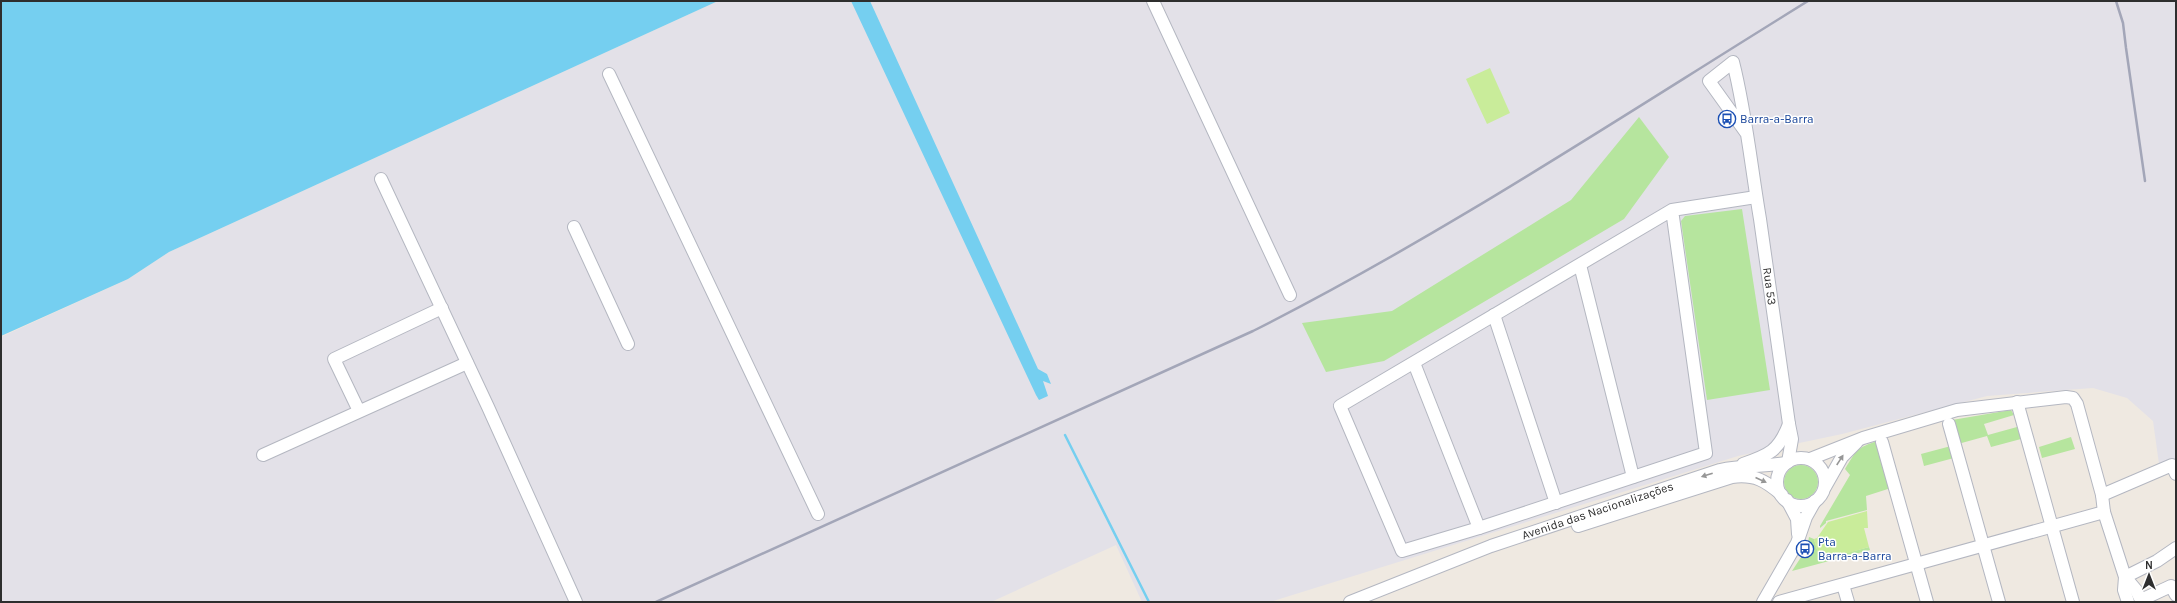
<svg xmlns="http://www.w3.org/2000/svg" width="2177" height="603" font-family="Karla,sans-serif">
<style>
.industrial{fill:#e3e1e8}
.green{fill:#b6e59e}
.pitch{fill:#c9ec9a}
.water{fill:#75cff0}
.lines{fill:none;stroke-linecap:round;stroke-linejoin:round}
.stream{stroke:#75cff0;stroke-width:2.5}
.minor-casing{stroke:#b4b7c1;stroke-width:14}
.minor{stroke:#fff;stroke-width:12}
.rail{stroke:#a3a6b8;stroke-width:2.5}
.oneway{fill:#969696}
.labels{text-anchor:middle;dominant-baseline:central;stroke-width:3;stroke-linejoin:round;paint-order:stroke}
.transit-label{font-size:12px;fill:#164399;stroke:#fff;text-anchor:start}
.street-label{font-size:12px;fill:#2e2e2e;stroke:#fff}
</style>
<rect width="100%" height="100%" fill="#efe9e1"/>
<!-- industrial -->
<path class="industrial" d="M718,1H2176V477L2160,471L2153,421L2127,398L2093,388L1987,396L1842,434L1738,456L1270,602H1142L1116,545L991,602H1V337L128,279L169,252Z"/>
<!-- green -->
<path class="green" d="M1639,117L1669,157L1624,219L1384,361L1326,372L1302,323L1392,311L1571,200Z
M1742,209L1770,390L1707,400L1681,221L1685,216Z
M2011,410L2014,415L1984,424L1988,435L2017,427L2021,439L1991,447L1987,436L1958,444L1952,420Z
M2071,437L2075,449L2042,458L2039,447Z
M1878,441L1891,488L1866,496L1867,510L1826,521V523L1820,528V526L1850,475L1845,469C1856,451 1857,447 1878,441Z
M1951,446L1954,458L1924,466L1921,454Z
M1784 482a17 17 0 1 1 34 0a17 17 0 1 1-34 0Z
M1809,537L1814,539L1820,560L1869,547L1870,550L1792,571L1807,548Z"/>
<!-- pitch -->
<path class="pitch" d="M1490,68L1510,113L1487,124L1466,79Z
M1867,511L1868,528H1864L1869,547L1820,561L1814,539L1817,538L1828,522Z"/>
<!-- water -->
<path class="water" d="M1,1H718L169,252L128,279L1,336Z
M851,1H870L1038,369L1047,374L1051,384L1043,381L1048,396L1039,400L1036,395Z"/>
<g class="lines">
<!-- stream -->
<path class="stream" d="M1065,435L1149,602"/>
<defs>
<g id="minor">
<path d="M1153,1L1290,295"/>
<path d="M609,74L818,514"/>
<path id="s1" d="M1747,134L1709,81L1733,62C1746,113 1751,166 1760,219L1789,424L1792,439L1788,462"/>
<path d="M381,179L488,407L576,602"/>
<path d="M1672,210L1706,453L1479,528L1402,551L1340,406L1672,210L1756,197"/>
<path d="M574,227L628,344"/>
<path d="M1580,265L1633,477"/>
<path d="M1494,315L1556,503"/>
<path d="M1414,363L1479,528"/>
<path d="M2017,402L2073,602"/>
<path d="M359,411L334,359L442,308"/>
<path d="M1949,424L1999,602"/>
<path d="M1882,442L1927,602"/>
<path d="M263,455L467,363"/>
<circle cx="1801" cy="482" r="24"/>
<path d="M1810,459L1863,438L1957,410L2066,397L2073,398L2077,404L2102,495L2104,512L2125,577L2124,590L2128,602"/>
<path d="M1743,464C1769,455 1779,451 1789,424"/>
<path d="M1825,487L1842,457L1857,442"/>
<path d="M2102,495L2172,465L2176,474"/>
<path d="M1787,500L1797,519L1798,534"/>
<path d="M1578,526L1732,477C1755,474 1766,481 1782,495"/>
<path d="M2125,577L2157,561L2176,548"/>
<path d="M2125,577L2136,590L2142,602"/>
<path d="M1843,585L1848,602"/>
<path d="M2141,600L2171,586L2176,595"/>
<path id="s2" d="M1350,602L1491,546L1720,470C1742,465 1764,467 1786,463"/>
<path d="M1763,602L1797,543L1806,517L1815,501"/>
<path d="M1779,602L2104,512"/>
</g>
</defs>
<!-- minor casing -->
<use href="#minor" class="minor-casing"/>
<!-- minor -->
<use href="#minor" class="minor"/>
<!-- rail -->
<path class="rail" d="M2116,1L2123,23L2126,48L2145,181
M656,602L1253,331C1445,234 1625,114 1808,1"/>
</g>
<!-- one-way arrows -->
<defs><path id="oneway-solid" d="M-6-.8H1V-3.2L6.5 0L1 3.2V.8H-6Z"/></defs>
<g class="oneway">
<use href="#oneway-solid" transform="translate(1840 460) rotate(-57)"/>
<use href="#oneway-solid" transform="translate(1707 475) rotate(162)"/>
<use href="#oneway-solid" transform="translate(1761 480) rotate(24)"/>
</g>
<!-- icons -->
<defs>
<symbol id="bus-ring" viewBox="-11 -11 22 22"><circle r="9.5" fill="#fff" stroke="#1a4fb4" stroke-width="1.5"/><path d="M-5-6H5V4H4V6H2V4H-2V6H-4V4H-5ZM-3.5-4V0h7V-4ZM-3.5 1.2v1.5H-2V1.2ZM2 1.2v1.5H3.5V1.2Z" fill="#1a4fb4"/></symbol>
</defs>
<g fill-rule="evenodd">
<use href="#bus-ring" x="1717" y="109" width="20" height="20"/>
<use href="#bus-ring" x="1795" y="539" width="20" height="20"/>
</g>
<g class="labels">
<!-- transit labels -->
<g class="transit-label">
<text x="1740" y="119">Barra-a-Barra</text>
<text x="1818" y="542">Pta<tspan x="1818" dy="14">Barra-a-Barra</tspan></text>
</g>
<!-- street labels -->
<g class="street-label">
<text stroke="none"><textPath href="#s1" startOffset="323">Rua 53</textPath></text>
<text stroke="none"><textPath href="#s2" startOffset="264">Avenida das Nacionalizações</textPath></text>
</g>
</g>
<!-- border -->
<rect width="2177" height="603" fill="none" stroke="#2e2e2e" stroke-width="4"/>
<!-- north arrow -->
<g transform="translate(2149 575)" stroke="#ffffff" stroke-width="3" paint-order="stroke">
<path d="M0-3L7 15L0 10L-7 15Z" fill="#2e2e2e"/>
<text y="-6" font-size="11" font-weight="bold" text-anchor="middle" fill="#2e2e2e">N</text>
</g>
</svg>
